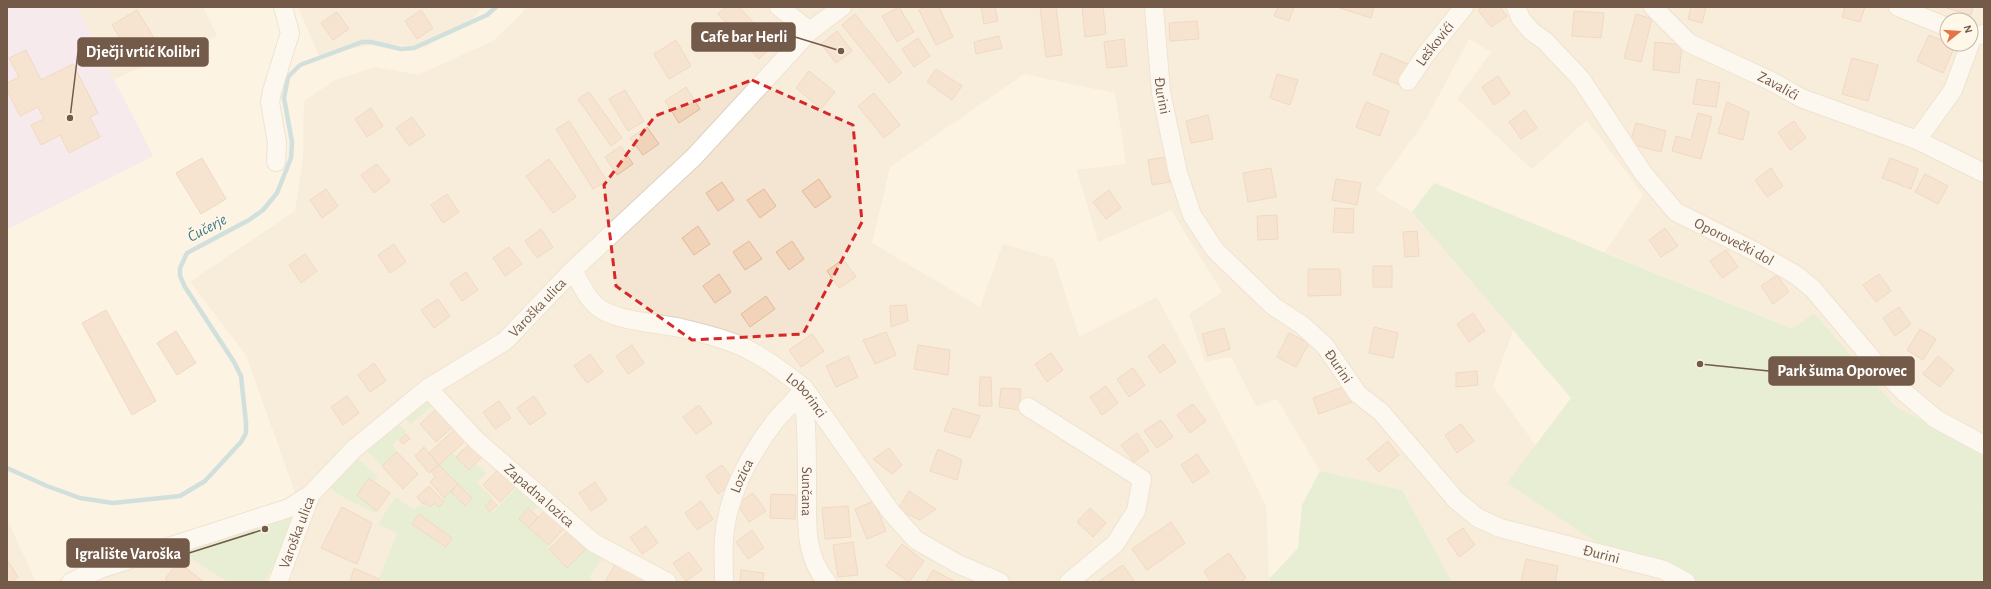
<svg xmlns="http://www.w3.org/2000/svg" width="1991" height="589" font-family="'Alegreya Sans',sans-serif">
<style>
.residential{fill:#f3e5d1;fill-rule:evenodd}
.education{fill:#f0dff8}
.green{fill:#cfe9c1;fill-rule:evenodd}
.lines{fill:none;stroke-linecap:round;stroke-linejoin:round}
.stream{stroke:#9dcbd7;stroke-width:4.5}
.building{fill:#f1d3ba;stroke:#e3ba9a}
.minor-casing{stroke:#e0d0be;stroke-width:20}
.minor{stroke:#fff;stroke-width:18}
.marked{fill:none;stroke:#d62828;stroke-width:3;stroke-dasharray:8 5;stroke-linejoin:round}
.labels{text-anchor:middle;dominant-baseline:central;stroke-width:3;stroke-linejoin:round;paint-order:stroke}
.street-label{font-size:15px;fill:#735a49;stroke:#fff7e8}
.water-label{font-size:16px;font-style:italic;fill:#437886;stroke:#fff7e8}
.leader{fill:none;stroke:#735a49;stroke-width:1.5}
.callout-dot{fill:#735a49;stroke:#fff7e8;stroke-width:1.5}
.callout{fill:#735a49;stroke:#735a49;stroke-width:1.5}
.callout-label{font-size:16px;text-anchor:middle;font-weight:bold;fill:#fff}
</style>
<rect width="100%" height="100%" fill="#fcf3e2"/>
<!-- residential -->
<path class="residential" d="M77,7H203L217,36L114,79Z
M298,7H483L474,17L425,47L378,43L319,56Z
M525,7H1984V451L1896,407L1814,313L1792,329L1605,252L1643,195L1587,120L1532,169L1457,99L1491,52L1469,39L1425,121L1375,190L1412,212L1513,330L1493,386L1536,446L1507,483L1620,558L1667,582H1452L1401,490L1320,471L1277,399L1256,406L1231,357L1205,362L1189,314L1222,292L1171,210L1098,242L1077,170L1126,164L1115,93L1024,74L890,167L872,243L980,307L1003,244L1054,259L1079,337L1157,297L1233,439L1266,506L1269,579L1270,582H265L301,509L246,355L190,282L295,211L303,159L304,101L335,80L376,67L418,75L493,41L523,12ZM1947,20H1971V44H1947Z
M7,519L36,582H7Z
M162,540L228,582H53Z"/>
<!-- education -->
<path class="education" d="M7,7H77L153,156L8,229Z"/>
<!-- green -->
<path class="green" d="M1434,183L1792,329L1814,313L1896,407L1984,451V507L1982,510L1984,511V582H1667L1620,558L1507,483L1571,398L1412,212Z
M428,398L434,404L410,425L404,415Z
M397,423L407,432L392,444L397,452L382,466L365,449Z
M452,453L469,470L476,463L486,473L477,483L493,498L485,506L492,513L519,485L540,503L532,512L519,519L549,545L547,548L567,568L587,548L604,556L589,577L595,582H391L379,579L397,533L378,524L396,497L414,510L425,502L430,507L435,503L439,506L444,502L442,500L451,492L465,506L472,499L439,465ZM419,514L452,538L446,547L412,524Z
M356,457L378,477L374,481L369,478L357,495L377,511L375,513L339,495L329,486Z
M1320,471L1402,490L1452,582H1270L1269,579L1298,548L1302,505Z
M301,509L265,582H228L176,549Z"/>
<g class="lines">
<!-- stream -->
<path class="stream" d="M7,468L47,486L80,498L113,503L180,496L205,481L241,442L246,433V423L241,376L234,362L185,287L180,276V268L187,253L249,220L263,210L277,193L291,158L292,142L284,98L288,77L300,65L362,42H371L401,49L414,48L487,15L496,7"/>
</g>
<!-- building -->
<path class="building" d="M726,7H739L774,45L759,59L718,14Z
M899,7L914,32L897,42L882,16Z
M925,7H939L953,37L936,45L919,10Z
M981,7H995L998,21L984,24Z
M1040,7H1056L1062,55L1046,57Z
M1082,7H1103L1106,34L1085,37Z
M1278,7H1294L1289,21L1274,16Z
M1337,7H1374L1371,18Z
M1482,7H1500L1507,16L1491,27L1478,10Z
M1691,7H1706L1702,23L1688,19Z
M1845,7H1865L1860,22L1842,17Z
M1943,7H1973L1971,15Z
M137,10L154,38L129,53L112,25Z
M421,10L433,28L417,39L405,21Z
M1574,11L1604,13L1601,38L1572,36Z
M337,12L349,29L333,40L321,23Z
M855,14L902,73L889,83L842,25Z
M1636,14L1652,19L1641,62L1624,58Z
M1197,21L1199,39L1170,41L1169,23Z
M837,31L852,51L836,63L821,44Z
M1929,35L1955,46L1943,73L1917,61Z
M999,36L1002,48L976,54L974,42Z
M918,38L930,56L914,67L902,49Z
M1124,39L1127,66L1107,68L1104,42Z
M676,40L691,66L669,79L654,54Z
M1655,42L1682,45L1679,73L1653,70Z
M26,50L41,80L73,64L98,113L90,117L100,137L69,153L60,135L41,145L31,125L44,119L38,107L20,116L7,90V83L19,77L9,58Z
M1381,53L1408,64L1399,85L1373,74Z
M1852,58L1878,65L1868,101L1842,94Z
M936,69L962,86L952,100L927,82Z
M809,71L835,92L821,109L796,88Z
M1277,74L1298,80L1290,105L1270,98Z
M1498,76L1510,94L1494,105L1482,87Z
M1697,79L1720,83L1716,107L1693,104Z
M686,87L700,109L679,123L665,101Z
M625,90L644,121L628,131L609,99Z
M589,92L622,138L611,146L578,99Z
M874,93L900,125L884,138L858,106Z
M1366,102L1389,111L1380,136L1356,127Z
M1727,102L1749,112L1743,140L1718,133Z
M371,108L383,126L367,137L355,119Z
M1525,110L1537,128L1521,139L1509,122Z
M1698,113L1712,117L1701,159L1672,151L1676,136L1691,140Z
M1208,115L1213,139L1191,143L1186,121Z
M412,117L425,135L409,146L396,128Z
M569,121L607,181L593,189L556,129Z
M1794,121L1806,138L1790,150L1778,132Z
M1636,123L1666,131L1661,152L1630,144Z
M647,127L659,144L643,155L630,138Z
M621,146L633,164L617,175L605,157Z
M1166,157L1170,182L1152,185L1148,160Z
M202,158L226,199L201,214L176,173Z
M1890,158L1918,169L1911,189L1882,178Z
M549,159L576,197L553,213L526,176Z
M377,164L390,181L374,193L361,175Z
M1271,168L1276,197L1248,202L1243,173Z
M1771,168L1783,186L1767,197L1755,180Z
M1925,174L1948,186L1938,204L1915,192Z
M819,179L831,197L815,208L802,191Z
M1336,179L1361,183L1357,205L1332,200Z
M722,182L734,200L718,211L706,193Z
M326,189L338,206L322,218L310,200Z
M764,189L776,206L760,218L747,200Z
M1109,190L1121,208L1106,219L1093,202Z
M447,194L459,212L443,223L431,205Z
M1335,208L1354,209L1353,233L1333,232Z
M1277,215L1278,239L1258,240L1257,216Z
M698,226L710,244L694,255L682,238Z
M1665,228L1678,246L1661,257L1649,240Z
M541,229L553,247L537,258L525,241Z
M1417,231L1419,256L1405,257L1403,232Z
M749,241L762,259L745,270L733,252Z
M792,241L804,259L789,270L776,252Z
M394,244L406,262L390,273L378,255Z
M509,247L522,264L505,276L493,258Z
M1726,250L1738,267L1722,278L1710,261Z
M305,254L317,271L301,283L289,265Z
M843,259L856,277L839,288L827,271Z
M1373,266H1392V287H1373Z
M1308,269H1340L1341,295L1308,296Z
M466,272L478,290L462,301L450,283Z
M719,274L731,292L715,303L703,286Z
M1879,274L1891,291L1876,302L1863,285Z
M1777,275L1789,292L1773,304L1761,286Z
M766,296L775,309L750,327L741,314Z
M438,299L450,316L434,328L421,310Z
M906,305L908,321L891,327L890,306Z
M1899,307L1911,324L1895,336L1883,318Z
M106,310L156,401L132,415L82,323Z
M1473,313L1485,331L1469,342L1457,324Z
M1374,327L1398,333L1393,358L1369,353Z
M1224,328L1230,349L1208,356L1202,334Z
M1920,329L1936,339L1923,360L1907,350Z
M176,331L196,363L177,375L157,343Z
M886,332L896,355L875,364L863,340Z
M1289,333L1309,343L1296,367L1277,357Z
M812,334L824,351L801,367L789,350Z
M1164,344L1176,362L1160,373L1148,356Z
M632,345L644,363L628,374L616,356Z
M918,345L950,350L948,375L914,369Z
M1051,353L1063,370L1047,382L1035,364Z
M590,354L603,372L587,383L574,366Z
M848,356L858,377L836,387L826,366Z
M1938,356L1954,370L1940,387L1923,374Z
M374,363L386,381L370,392L358,375Z
M1133,368L1145,385L1129,397L1117,379Z
M1477,371L1478,385L1456,387V373Z
M980,377H991L992,406H979Z
M1106,386L1118,403L1102,415L1090,397Z
M1346,386L1352,402L1319,414L1313,398Z
M1001,388L1021,389L1019,410L999,407Z
M347,396L359,413L343,425L331,407Z
M534,396L546,414L530,425L517,408Z
M499,401L511,418L495,429L483,412Z
M1193,404L1206,421L1190,433L1177,415Z
M699,405L712,423L696,434L683,417Z
M439,406L456,424L436,442L420,424Z
M953,408L980,416L970,438L944,431Z
M1161,420L1173,437L1157,448L1144,431Z
M1461,424L1474,441L1457,453L1445,435Z
M456,428L466,440L439,465L429,453Z
M1137,433L1149,451L1134,462L1121,445Z
M406,434L410,439L403,444L399,440Z
M1388,441L1399,455L1379,472L1367,459Z
M471,442L484,455L469,470L456,457Z
M424,447L439,465L429,473L415,456Z
M889,448L902,465L892,474L873,459Z
M938,449L962,460L957,480L930,471Z
M397,452L418,474L403,489L382,466Z
M1197,454L1209,472L1193,483L1181,465Z
M439,465L458,484L444,498L430,482L435,477L431,471Z
M722,465L735,482L718,494L706,476Z
M500,468L517,485L500,502L483,485Z
M369,478L390,493L377,511L357,495Z
M595,482L607,500L591,511L579,493Z
M458,484L472,498L465,506L451,492Z
M429,486L444,502L439,507L435,503L430,507L425,502L423,504L417,497Z
M909,491L936,509L920,520L898,510Z
M753,493L766,511L749,522L737,504Z
M771,494L796,495L795,519L770,518Z
M491,500L497,505L490,512L485,506Z
M701,501L713,519L697,530L685,513Z
M874,501L886,531L867,539L855,509Z
M848,506L851,537L825,539L822,508Z
M342,507L372,523L357,564L321,548Z
M528,508L538,517L529,528L519,519Z
M1090,508L1106,523L1093,537L1077,522Z
M545,510L565,527L549,545L529,528Z
M419,514L452,538L446,547L412,524Z
M1171,522L1185,543L1147,570L1132,549Z
M646,526L658,543L642,554L630,537Z
M1463,528L1475,545L1459,557L1447,539Z
M569,530L587,548L567,568L549,549Z
M752,530L764,548L748,559L736,542Z
M853,542L858,575L838,577L833,545Z
M902,544L924,561L909,582L886,566Z
M689,552L702,570L686,581L673,563Z
M1229,553L1246,578L1240,582H1211L1204,571Z
M1526,559L1558,566L1555,582H1521Z
M7,560L18,577L11,582H7Z
M178,562L204,582H169L165,579Z
M616,563L643,578L640,582H605Z
M1123,565L1135,582H1098Z
M354,568L379,579V582H350Z
M741,570L764,573L763,582H740Z
M933,570L956,582H926Z"/>
<g class="lines">
<defs>
<g id="minor">
<path d="M779,7L810,31L842,7"/>
<path id="s1" d="M1154,7L1161,92L1178,173L1192,215L1215,250L1273,306L1302,325L1325,346L1358,394L1381,412L1456,500L1478,518L1500,528L1664,570L1686,582"/>
<path id="s2" d="M1516,7L1521,19L1531,31L1545,41L1581,79L1643,173L1676,212L1756,252L1796,275L1813,289L1878,366L1904,392L1936,419L1984,445"/>
<path id="s3" d="M1653,7L1689,43L1771,81L1801,98L1917,140L1953,90L1970,44"/>
<path d="M1898,7L1947,27"/>
<path d="M1971,37L1984,34"/>
<path id="s4" d="M1408,81L1426,54L1464,7"/>
<path d="M1917,140L1984,173"/>
<path d="M276,162L277,143L270,102L272,91L290,33L283,7"/>
<path id="s5" d="M573,270C581,284 589,304 604,311C625,322 658,323 681,328C706,334 735,341 756,354C773,363 788,376 804,388L891,512L916,540L958,564L1000,582"/>
<path id="s6" d="M428,388L476,440L594,543L667,582"/>
<path id="s7" d="M798,397L805,413L806,427C807,447 807,468 807,489C807,521 804,556 827,582"/>
<path d="M1028,407L1142,479L1136,511L1115,544L1069,582"/>
<path d="M71,582L100,569L289,508L311,494"/>
<path id="s8" d="M278,582L311,494L354,449L428,388L505,341L573,270L694,157L810,31"/>
<path id="s9" d="M724,582C724,568 723,553 724,539C727,495 749,455 776,420C785,409 796,400 804,388"/>
</g>
</defs>
<!-- minor casing -->
<use href="#minor" class="minor-casing"/>
<!-- minor -->
<use href="#minor" class="minor"/>
</g>
<!-- marked area -->
<path d="M0 0H1991V589H0ZM752,80L853,125L862,222L803,334L692,340L616,286L604,185L655,116Z" fill="#fcf3e2" fill-opacity=".55" fill-rule="evenodd"/>
<path class="marked" d="M752,80L853,125L862,222L803,334L692,340L616,286L604,185L655,116Z"/>
<g class="labels">
<!-- street labels -->
<g class="street-label">
<text stroke="none"><textPath href="#s4" startOffset="46">Leškovići</textPath></text>
<text stroke="none"><textPath href="#s3" startOffset="150">Zavalići</textPath></text>
<text stroke="none"><textPath href="#s1" startOffset="89">Đurini</textPath></text>
<text stroke="none"><textPath href="#s2" startOffset="327">Oporovečki dol</textPath></text>
<text stroke="none"><textPath href="#s8" startOffset="389">Varoška ulica</textPath></text>
<text stroke="none"><textPath href="#s1" startOffset="425">Đurini</textPath></text>
<text stroke="none"><textPath href="#s5" startOffset="277">Loborinci</textPath></text>
<text stroke="none"><textPath href="#s9" startOffset="109">Lozica</textPath></text>
<text stroke="none"><textPath href="#s7" startOffset="96">Sunčana</textPath></text>
<text stroke="none"><textPath href="#s6" startOffset="155">Zapadna lozica</textPath></text>
<text stroke="none"><textPath href="#s8" startOffset="53">Varoška ulica</textPath></text>
<text stroke="none"><textPath href="#s1" startOffset="761">Đurini</textPath></text>
</g>
<!-- water labels -->
<g class="water-label">
<text transform="translate(207 228) rotate(-28)">Čučerje</text>
</g>
</g>
<!-- callouts -->
<path class="leader" d="M841 51L795 37M70 118L78 52M1700 364L1769 371M265 529L189 553"/>
<g class="callout-dot">
<circle cx="841" cy="51" r="4"/>
<circle cx="70" cy="118" r="4"/>
<circle cx="1700" cy="364" r="4"/>
<circle cx="265" cy="529" r="4"/>
</g>
<g class="callout">
<rect x="692" y="23" width="103" height="28" rx="4"/>
<rect x="78" y="38" width="130" height="28" rx="4"/>
<rect x="1769" y="357" width="145" height="28" rx="4"/>
<rect x="67" y="539" width="122" height="28" rx="4"/>
</g>
<g class="callout-label">
<text x="744" y="42">Cafe bar Herli</text>
<text x="143" y="57">Dječji vrtić Kolibri</text>
<text x="1842" y="376">Park šuma Oporovec</text>
<text x="128" y="559">Igralište Varoška</text>
</g>
<!-- border -->
<rect width="1991" height="589" fill="none" stroke="#735a49" stroke-width="16"/>
<!-- north arrow -->
<g transform="translate(1959 32) rotate(73)"><circle r="19" fill="#fff7e8" stroke="#c7b8a8"/>
<path d="M0-3L7 15L0 10L-7 15Z" fill="#e57348"/>
<text y="-6" font-size="11" font-weight="bold" text-anchor="middle" fill="#735a49">N</text>
</g>
</svg>
